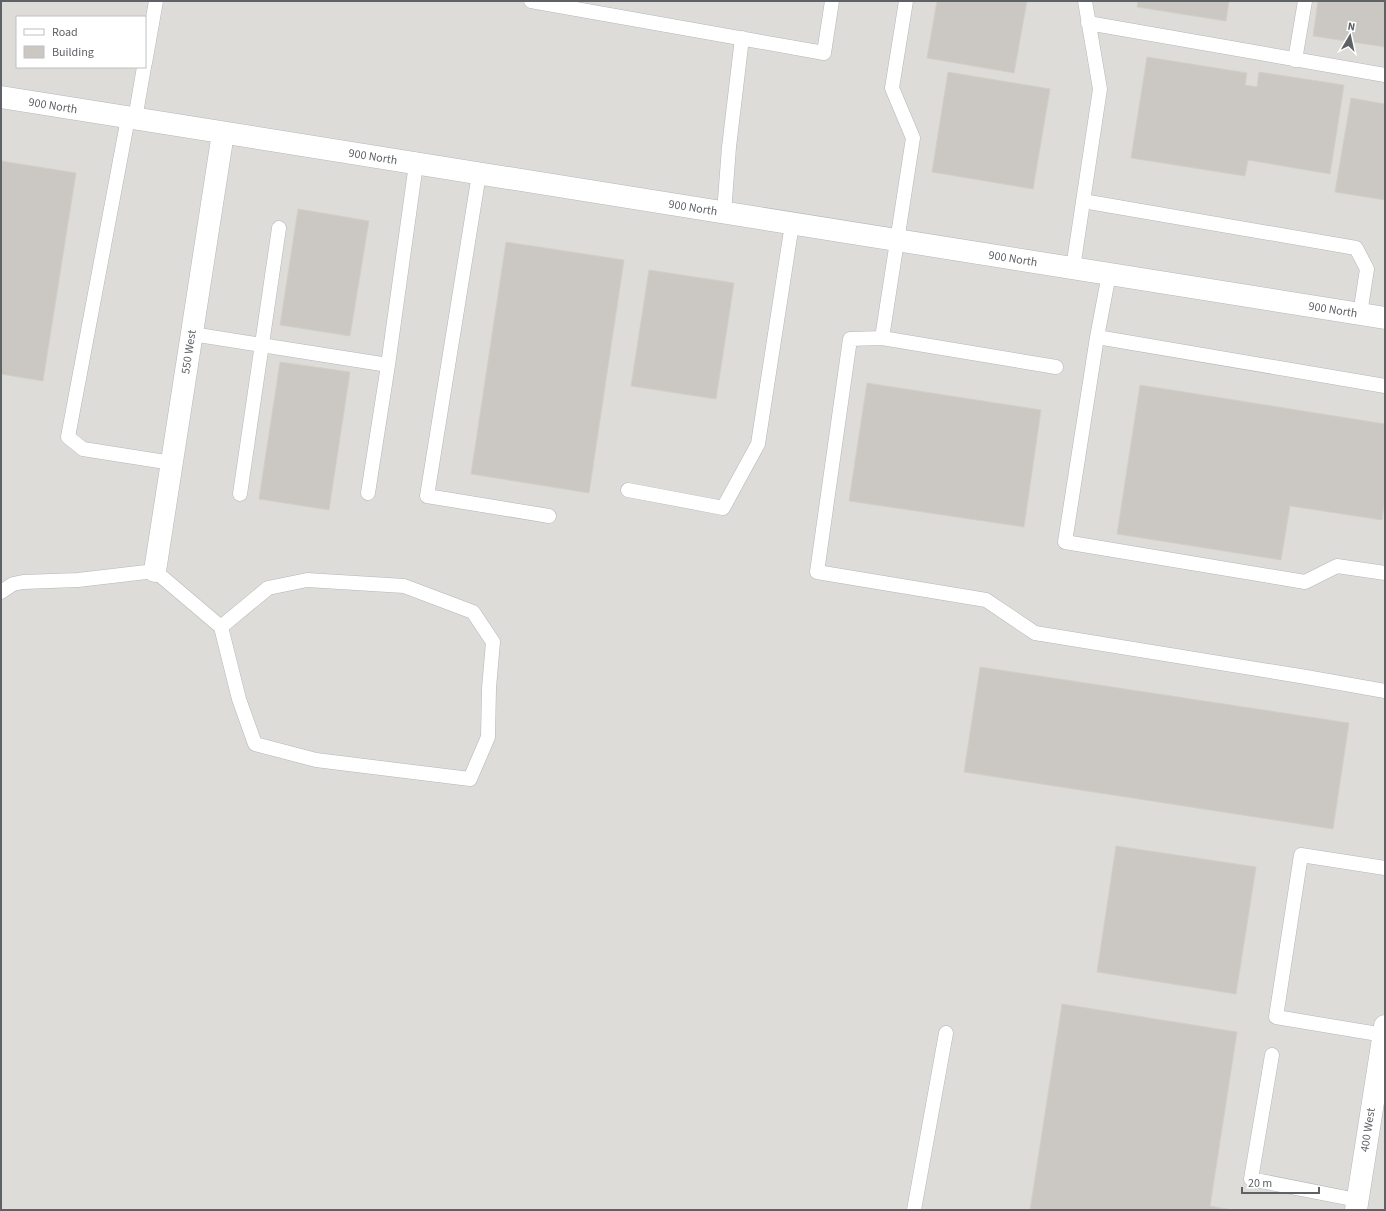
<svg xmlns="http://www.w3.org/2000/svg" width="1386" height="1211" font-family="'Source Sans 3',sans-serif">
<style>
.industrial{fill:#dedcd9;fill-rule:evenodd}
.building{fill:#cbc8c4;stroke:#d3cfc6}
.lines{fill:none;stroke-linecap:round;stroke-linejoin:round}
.service-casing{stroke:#b4b6ba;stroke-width:15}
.minor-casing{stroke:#b4b6ba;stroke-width:23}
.tertiary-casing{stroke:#b4b6ba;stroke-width:23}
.service{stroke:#fff;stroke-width:14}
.minor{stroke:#fff;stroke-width:22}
.tertiary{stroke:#fff;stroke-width:22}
.labels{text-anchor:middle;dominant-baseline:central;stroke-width:3;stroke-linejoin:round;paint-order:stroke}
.street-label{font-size:12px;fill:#5e6166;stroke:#fff}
</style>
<rect width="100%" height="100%" fill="#efede7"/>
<!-- industrial -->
<path class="industrial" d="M1,1H1385V1210H1ZM17,17H145V67H17Z"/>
<!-- building -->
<path class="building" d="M937,1H1027L1014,73L927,58Z
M1138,1H1229L1226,21L1137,7Z
M1318,1H1385V47L1313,36Z
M1147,57L1247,73L1245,85L1257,87L1259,72L1344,85L1330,174L1248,160L1245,176L1131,158Z
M948,72L1050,89L1033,189L932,172Z
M1351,98L1385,104V200L1335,192Z
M1,161L76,173L43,381L1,374Z
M298,209L369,221L350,336L280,325Z
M506,242L624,260L589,493L471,474Z
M649,270L734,283L716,399L631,386Z
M280,362L350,372L329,510L259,499Z
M867,383L1041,410L1024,527L849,501Z
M1140,385L1385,424V499L1382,520L1290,506L1281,560L1117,534Z
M980,667L1349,723L1333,829L964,772Z
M1116,846L1256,867L1236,994L1097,972Z
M1062,1004L1237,1032L1210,1206L1232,1210H1030Z"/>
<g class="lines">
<defs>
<path id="service" d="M531,1L824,53L832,1
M906,1L892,88L913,138L882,338L850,339L817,572L986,600L1035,633L1306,677L1385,691
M1088,23L1385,75
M1295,60L1305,1
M145,63L156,1
M128,118L68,437L83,449L172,463
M135,119L144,67
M479,174L427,496L549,516
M1083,201L1356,248L1367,269L1360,314
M724,213L729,147L742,38
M1073,268L1100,89L1085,1
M1109,274L1097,337L1065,542L1305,582L1337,566L1385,573
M192,334L388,365L368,493
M1097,337L1385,386
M882,338L1056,367
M388,365L416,164
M628,490L723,508L758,444L792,224
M240,494L279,228
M1,592L13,584L23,582L78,580L155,571L221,627L239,699L255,744L316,760L470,779L488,737L489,688L493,642L473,612L404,586L307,580L268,588L221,627
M1384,1035L1276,1017L1301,855L1385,868
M1272,1055L1251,1179L1357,1200
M914,1210L946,1033"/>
<path id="minor" d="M1,97L1385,318
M155,571L223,133"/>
<path id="tertiary" d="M1356,1210L1385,1026"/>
</defs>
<!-- service casing -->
<use href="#service" class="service-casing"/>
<!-- minor casing -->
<use href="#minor" class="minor-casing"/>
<!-- tertiary casing -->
<use href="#tertiary" class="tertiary-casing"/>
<!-- service -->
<use href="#service" class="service"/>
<!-- minor -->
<use href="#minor" class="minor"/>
<!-- tertiary -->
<use href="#tertiary" class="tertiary"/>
</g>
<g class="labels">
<!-- street labels -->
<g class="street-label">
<text transform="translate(53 106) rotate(9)">900 North</text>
<text transform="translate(373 157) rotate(9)">900 North</text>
<text transform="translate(693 208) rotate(9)">900 North</text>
<text transform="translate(1013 259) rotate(9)">900 North</text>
<text transform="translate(1333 310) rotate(9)">900 North</text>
<text transform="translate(189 352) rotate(-81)">550 West</text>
<text transform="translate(1368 1130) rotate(-81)">400 West</text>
</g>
</g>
<!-- border -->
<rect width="1386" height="1211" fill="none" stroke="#5e6166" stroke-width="4"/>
<!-- legend -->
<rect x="16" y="16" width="130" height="52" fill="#ffffff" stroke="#bfc0c2"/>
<rect x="24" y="29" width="20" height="6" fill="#ffffff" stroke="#bfc0c2"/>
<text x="52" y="36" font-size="12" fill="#5e6166">Road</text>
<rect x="24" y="46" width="20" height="12" fill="#cbc8c4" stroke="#bfc0c2"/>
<text x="52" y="56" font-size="12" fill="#5e6166">Building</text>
<!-- north arrow -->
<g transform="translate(1350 36) rotate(9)" stroke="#ffffff" stroke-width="3" paint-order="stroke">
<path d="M0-3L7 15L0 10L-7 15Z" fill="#5e6166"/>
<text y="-6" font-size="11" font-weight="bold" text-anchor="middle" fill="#5e6166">N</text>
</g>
<!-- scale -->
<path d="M1242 1187v6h77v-6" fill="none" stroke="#5e6166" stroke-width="2"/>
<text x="1248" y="1187" font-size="12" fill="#5e6166" stroke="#ffffff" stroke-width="3" paint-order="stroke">20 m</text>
</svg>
